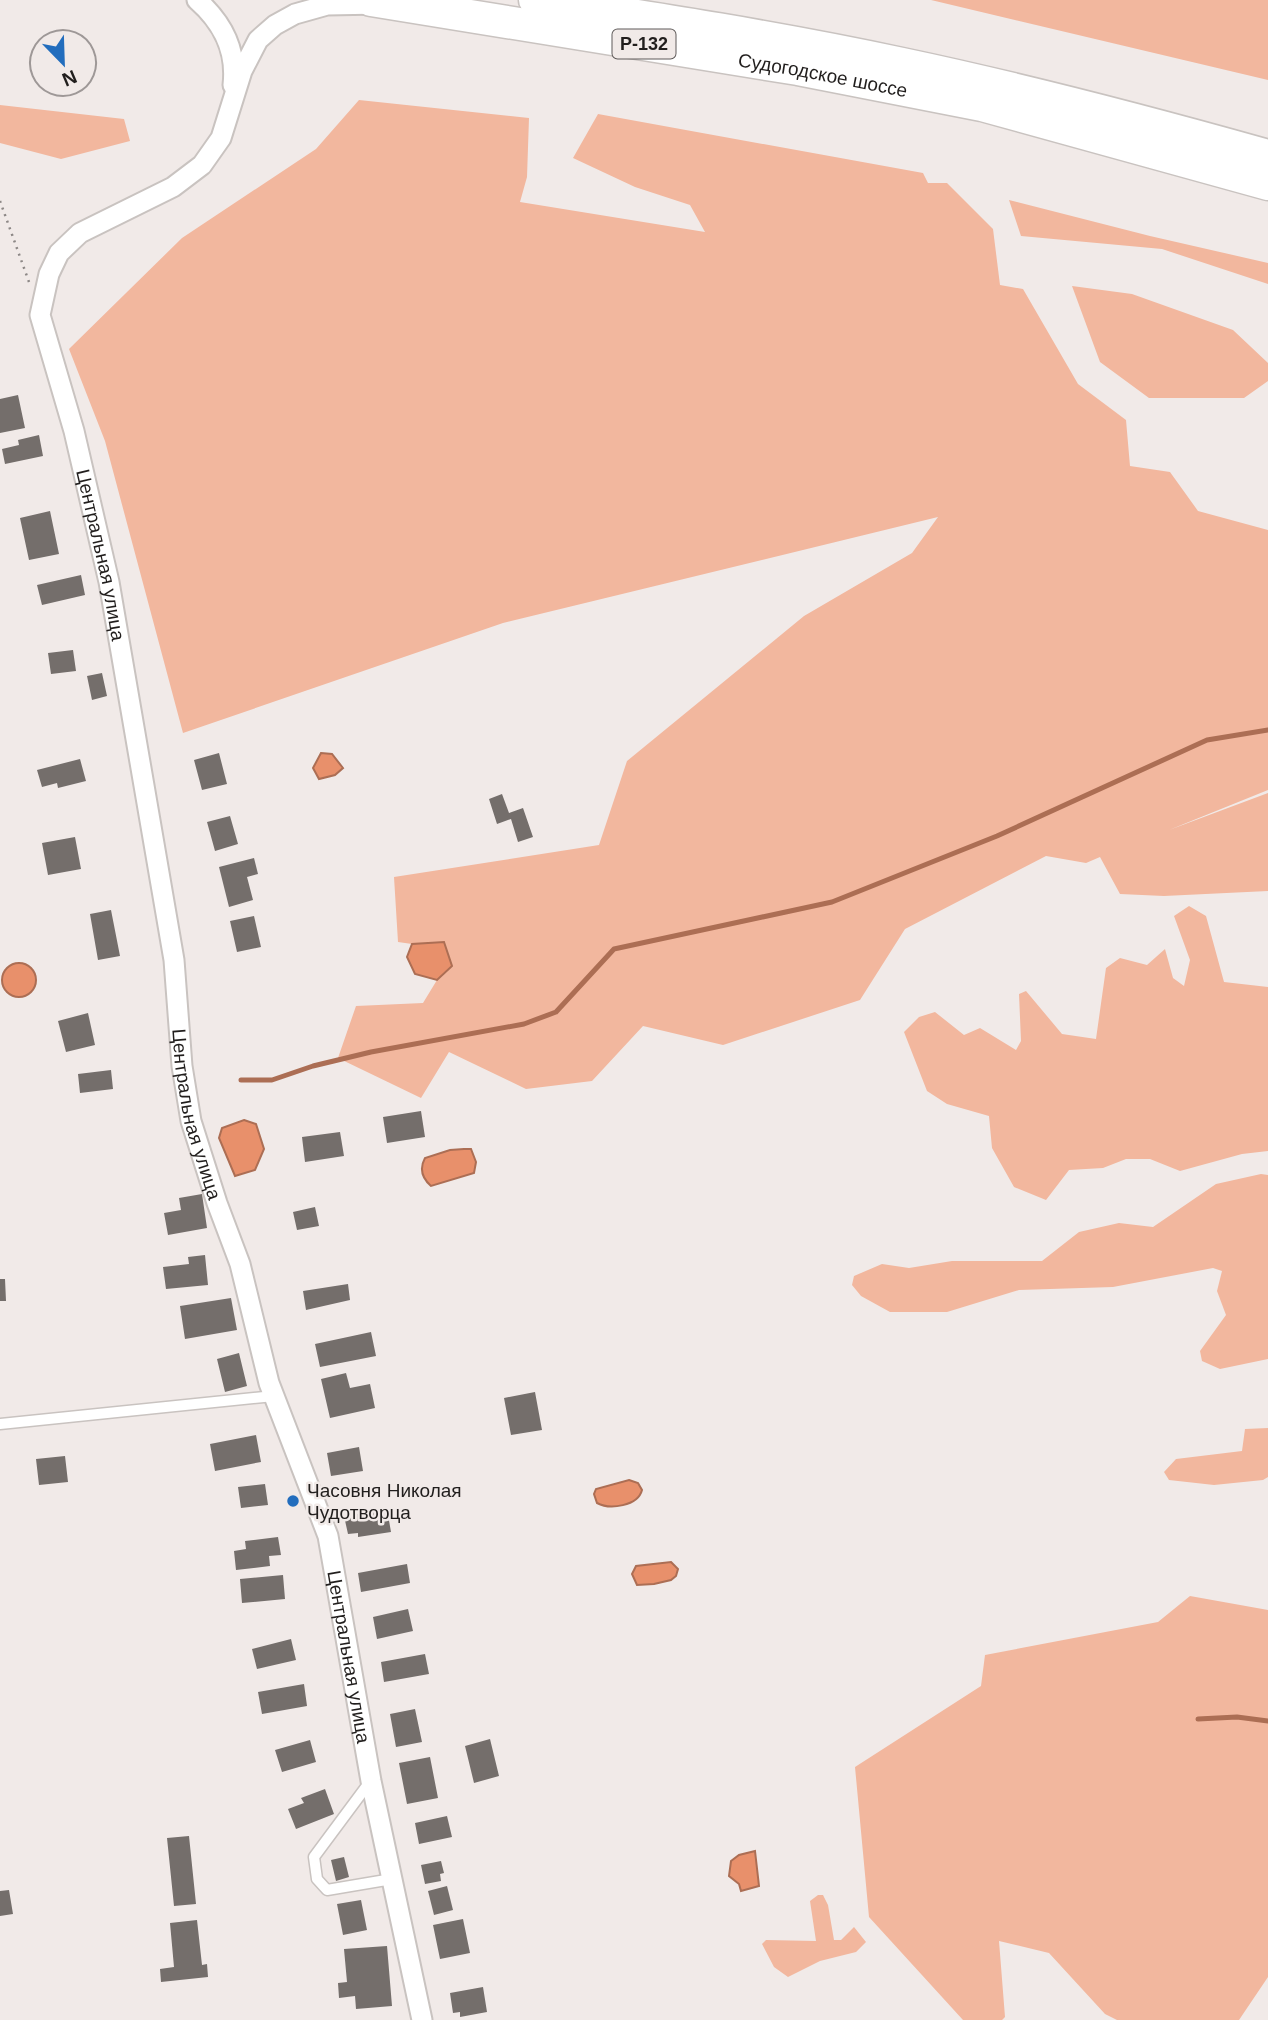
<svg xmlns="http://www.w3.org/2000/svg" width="1268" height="2020" font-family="Arial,sans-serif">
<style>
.green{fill:#f2b79e}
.water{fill:#e8906b;stroke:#ac6e54;stroke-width:2}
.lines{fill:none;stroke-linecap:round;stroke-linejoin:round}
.stream{stroke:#ac6e54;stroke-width:5}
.building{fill:#746e6b}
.service-casing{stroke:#c9c3c0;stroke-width:13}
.minor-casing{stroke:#c9c3c0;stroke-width:23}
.primary-casing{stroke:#c9c3c0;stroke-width:35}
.path{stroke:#8d8886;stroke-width:2.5;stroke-dasharray:2 5;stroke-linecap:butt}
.service{stroke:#fff;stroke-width:10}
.minor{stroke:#fff;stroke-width:19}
.primary{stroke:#fff;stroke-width:32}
.poi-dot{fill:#226dbd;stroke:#f1eae8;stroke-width:2.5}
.labels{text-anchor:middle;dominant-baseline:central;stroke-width:5;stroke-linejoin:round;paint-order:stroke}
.shield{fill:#f1eae8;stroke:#5f5b5a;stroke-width:2}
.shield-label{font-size:18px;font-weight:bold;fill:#211e1d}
.street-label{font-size:19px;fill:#211e1d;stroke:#f1eae8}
.poi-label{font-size:19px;fill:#211e1d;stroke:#f1eae8;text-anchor:start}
</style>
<rect width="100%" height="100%" fill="#f1eae8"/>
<!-- green -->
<path class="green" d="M931,0H1268V80Z
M359,100L529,118L527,177L520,202L705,232L690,205L635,187L573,158L598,114L923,173L928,183H947L993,229L1000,285L1023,289L1078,384L1126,420L1130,466L1170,472L1198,511L1268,530V790L1169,830L1268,793V891L1164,896L1120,894L1100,857L1086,863L1046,856L905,929L860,1000L723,1045L643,1026L592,1081L526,1089L449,1052L421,1098L338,1058L356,1006L423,1003L437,980L452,966L444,942L412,944L398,942L394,877L599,845L627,761L804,616L912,553L938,517L503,623L183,733L105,441L69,349L182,238L316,149Z
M0,105L124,119L130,141L61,159L0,143Z
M1009,200L1150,236L1268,263V284L1162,249L1021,236Z
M1072,286L1132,294L1233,330L1268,363V381L1244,398H1149L1100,362Z
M1189,906L1206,916L1224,982L1268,987V1151L1242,1154L1180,1171L1150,1159H1126L1103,1168L1069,1170L1046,1200L1014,1187L992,1148L989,1116L947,1104L927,1091L904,1032L919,1017L935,1012L964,1035L980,1028L1016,1050L1021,1041L1019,994L1026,991L1062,1034L1096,1039L1106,968L1120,958L1147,965L1165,949L1173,978L1184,986L1190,960L1174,916Z
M1261,1174L1268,1175V1359L1220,1369L1202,1361L1200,1351L1226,1315L1217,1291L1222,1271L1213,1268L1113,1287L1019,1290L947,1312H890L861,1296L852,1285L854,1276L882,1264L909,1268L952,1261H1042L1079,1232L1119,1223L1153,1227L1216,1184Z
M1268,1428V1477L1263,1480L1214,1485L1169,1480L1164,1472L1176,1459L1242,1451L1245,1429Z
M1190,1596L1268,1610V1977L1239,2020H1117L1105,2014L1049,1953L999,1941L1005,2017L1002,2020H963L869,1917L855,1767L981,1686L985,1655L1158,1622Z
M818,1895H823L828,1905L834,1940H841L854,1927L866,1942L856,1952L820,1961L788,1977L774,1967L762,1944L766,1940L816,1941L810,1901Z"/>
<!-- water -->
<path class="water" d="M321,753L332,754L343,768L335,775L319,779L313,768Z
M444,942L452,966L437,980L415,974L407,957L412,944Z
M2 980a17 17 0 1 1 34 0a17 17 0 1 1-34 0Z
M244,1120L256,1124L264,1149L255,1170L235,1176L219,1138L222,1128Z
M464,1149H471L476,1162L474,1173L431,1186C422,1178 419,1169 425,1158L450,1150Z
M629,1480L638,1483L642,1490C638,1506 610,1510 597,1503L594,1494L596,1489Z
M671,1562L678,1569L676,1576L671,1580L654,1584L637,1585L632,1574L636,1566Z
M755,1851L759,1886L741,1891L739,1884L729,1876L731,1861L739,1855Z"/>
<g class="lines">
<!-- stream -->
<path class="stream" d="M241,1080H272L313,1066L371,1052L524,1024L556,1012L614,949L832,902L997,836L1207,740L1268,730
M1198,1719L1237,1717L1268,1721"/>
</g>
<!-- building -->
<path class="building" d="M18,395L25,428L0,433V399Z
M39,435L43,456L5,464L2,449L19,445L18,440Z
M50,511L59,554L29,560L20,518Z
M81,575L85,595L42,605L37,585Z
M73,650L76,671L51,674L48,653Z
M102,673L107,696L92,700L87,676Z
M219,753L227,784L202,790L194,760Z
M80,759L86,781L58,788L57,783L42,787L37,770Z
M502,794L509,813L523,808L533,837L518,842L511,819L497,824L489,799Z
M230,816L238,844L215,851L207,822Z
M75,837L81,869L48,875L42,843Z
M254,858L258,874L247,877L253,900L229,907L219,867Z
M111,910L120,956L98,960L90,914Z
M254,916L261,947L237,952L230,921Z
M88,1013L95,1045L66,1052L58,1021Z
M111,1070L113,1089L80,1093L78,1074Z
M421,1111L425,1137L387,1143L383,1117Z
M340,1132L344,1156L305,1162L302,1137Z
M202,1194L207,1228L168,1235L164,1213L181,1210L179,1198Z
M315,1207L319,1226L297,1230L293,1212Z
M205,1255L208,1285L166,1289L163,1267L189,1264L188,1257Z
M0,1279H5L6,1301H0Z
M348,1284L350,1300L306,1310L303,1291Z
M231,1298L237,1330L185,1339L180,1306Z
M371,1332L376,1356L320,1367L315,1344Z
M239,1353L247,1386L225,1392L217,1359Z
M346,1373L350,1388L370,1384L375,1408L330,1418L321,1379Z
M535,1392L542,1430L511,1435L504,1398Z
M256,1435L261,1462L215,1471L210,1444Z
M359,1447L363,1471L331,1476L327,1453Z
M65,1456L68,1482L39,1485L36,1459Z
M265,1484L268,1505L241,1508L238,1487Z
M387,1509L391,1532L358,1537V1533L348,1534L344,1516Z
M278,1537L281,1555L269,1556L270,1566L236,1570L234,1551L246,1549L245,1541Z
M407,1564L410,1583L361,1592L358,1573Z
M283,1575L285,1599L242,1603L240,1579Z
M408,1609L413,1631L377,1639L373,1617Z
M291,1639L296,1660L257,1669L252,1649Z
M425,1654L429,1674L384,1682L381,1662Z
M304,1684L307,1706L262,1714L258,1692Z
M415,1709L422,1742L396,1747L390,1714Z
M490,1739L499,1776L474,1783L465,1746Z
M310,1740L316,1762L282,1772L275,1750Z
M430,1757L438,1798L407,1804L399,1763Z
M325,1789L334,1814L296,1829L288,1809L304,1803L301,1798Z
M447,1816L452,1837L419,1844L415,1823Z
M189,1836L196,1904L174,1906L167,1838Z
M344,1857L349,1877L336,1881L331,1860Z
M441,1861L444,1873L440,1874L441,1881L425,1884L421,1865Z
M447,1886L453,1910L434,1915L428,1891Z
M9,1890L13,1914L0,1916V1891Z
M361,1900L367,1930L343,1935L337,1904Z
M463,1919L470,1953L440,1959L433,1925Z
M197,1920L202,1965L207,1964L208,1977L161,1982L160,1969L174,1967L170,1923Z
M387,1946L392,2006L356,2009L355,1996L339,1998L338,1983L347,1982L344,1949Z
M483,1987L487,2012L460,2017V2012L453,2013L450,1993Z"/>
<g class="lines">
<defs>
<path id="service" d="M0,1424L274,1396
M369,1783L314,1857L317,1879L327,1890L392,1879"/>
<g id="minor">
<path d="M197,0C223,23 237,50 233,85"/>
<path id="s1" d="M380,4L327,5L295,14L275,25L258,40L242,71L221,138L202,165L173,187L80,233L59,253L49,274L40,315L74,431L109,582L174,960L182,1066L191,1121L217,1203L240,1264L269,1383L328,1536L371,1781L422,2020"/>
</g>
<g id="primary">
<path id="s2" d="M371,0L798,69L982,105L1268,184"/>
<path d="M535,0C658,19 781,38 902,64C1025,90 1147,122 1268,156"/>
</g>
</defs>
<!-- service casing -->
<use href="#service" class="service-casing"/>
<!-- minor casing -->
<use href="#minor" class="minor-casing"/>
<!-- primary casing -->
<use href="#primary" class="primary-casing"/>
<!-- path -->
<path class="path" d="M0,201L29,282"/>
<!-- service -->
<use href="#service" class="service"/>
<!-- minor -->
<use href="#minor" class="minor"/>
<!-- primary -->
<use href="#primary" class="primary"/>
</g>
<!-- markers -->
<circle class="poi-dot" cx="293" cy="1501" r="7"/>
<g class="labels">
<!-- shield labels -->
<rect class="shield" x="612.5" y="29.5" width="63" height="29" rx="5"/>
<g class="shield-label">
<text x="644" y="44">Р-132</text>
</g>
<!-- street labels -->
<g class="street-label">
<text stroke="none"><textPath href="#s2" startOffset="458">Судогодское шоссе</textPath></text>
<text stroke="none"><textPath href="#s1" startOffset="752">Центральная улица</textPath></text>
<text stroke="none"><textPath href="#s1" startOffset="1320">Центральная улица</textPath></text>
<text stroke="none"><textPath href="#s1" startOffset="1886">Центральная улица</textPath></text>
</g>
<!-- poi labels -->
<g class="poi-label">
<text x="307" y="1490">Часовня Николая<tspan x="307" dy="22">Чудотворца</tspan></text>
</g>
</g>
<!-- north arrow -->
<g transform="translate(63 63) rotate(157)"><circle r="33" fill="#f1eae8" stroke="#9e9897" stroke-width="2"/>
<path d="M0-5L12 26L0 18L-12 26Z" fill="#226dbd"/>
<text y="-10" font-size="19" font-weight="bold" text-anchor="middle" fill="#211e1d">N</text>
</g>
</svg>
